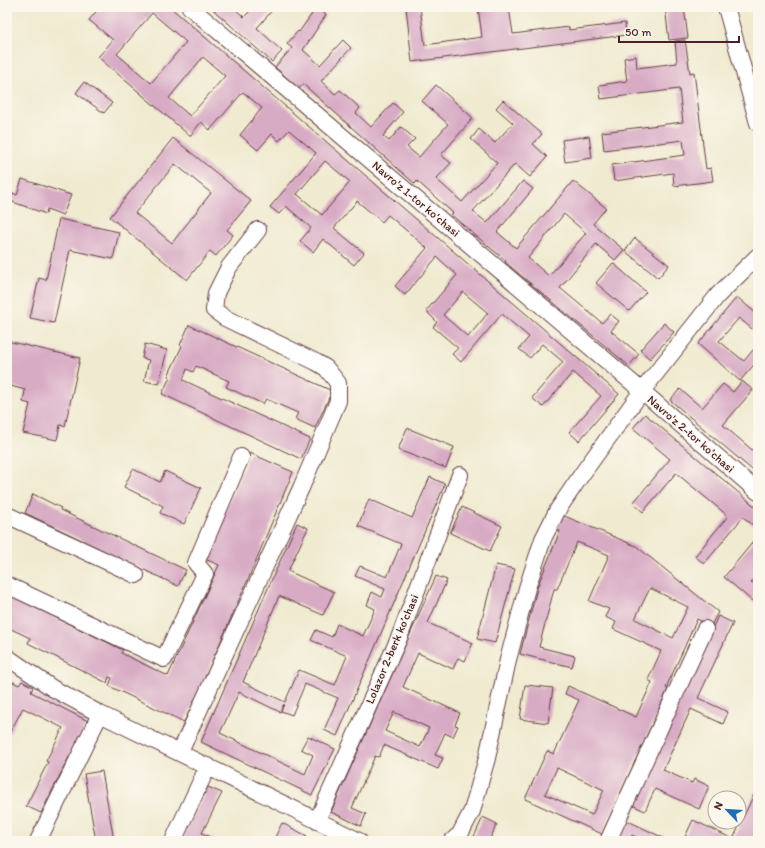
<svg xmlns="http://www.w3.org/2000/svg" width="765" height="848" font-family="Itim,sans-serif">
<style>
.building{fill:#d8abc5;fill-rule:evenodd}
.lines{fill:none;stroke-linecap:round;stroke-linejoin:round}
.minor-casing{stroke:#633d44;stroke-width:18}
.minor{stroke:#fff;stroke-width:16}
.labels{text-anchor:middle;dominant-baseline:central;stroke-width:3;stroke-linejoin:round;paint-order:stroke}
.street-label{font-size:12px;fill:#4a1f2b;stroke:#fbf7ec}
</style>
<rect width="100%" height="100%" fill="#fbf7ec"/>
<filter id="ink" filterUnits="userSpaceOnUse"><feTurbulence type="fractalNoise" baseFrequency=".025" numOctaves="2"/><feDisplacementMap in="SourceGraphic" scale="8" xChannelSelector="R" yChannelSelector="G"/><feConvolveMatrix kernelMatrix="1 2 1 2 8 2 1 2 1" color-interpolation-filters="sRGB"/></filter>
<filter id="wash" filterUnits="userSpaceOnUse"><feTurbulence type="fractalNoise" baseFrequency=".012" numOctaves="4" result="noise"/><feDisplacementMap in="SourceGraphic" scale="16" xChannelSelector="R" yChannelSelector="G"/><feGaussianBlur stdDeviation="0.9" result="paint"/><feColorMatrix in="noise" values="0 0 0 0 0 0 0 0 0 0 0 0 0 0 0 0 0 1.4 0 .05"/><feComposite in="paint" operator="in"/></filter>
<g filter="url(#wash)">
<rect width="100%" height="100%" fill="#f0ead0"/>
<g id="blocks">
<!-- building -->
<path class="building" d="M100,7H170L619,394L579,441L569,432L601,396L573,372L543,407L532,398L563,362L542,344L530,358L519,349L529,337L502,314L461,362L452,354L458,348L433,327L437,322L426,311L457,275L437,257L405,295L395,286L427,248L388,215L382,222L357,201L334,228L364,253L354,265L323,239L313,252L300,241L311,228L286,206L279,214L270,207L316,153L289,130L279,141L272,134L258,150L249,143L240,135L262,108L243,92L210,130L201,122L190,136L98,57L113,40L89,20ZM152,13L186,42L151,83L117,54ZM203,57L225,76L190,116L169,98ZM325,161L350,182L322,215L297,194ZM463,292L488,313L468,337L443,315Z
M210,7H233L244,17L254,7H275L257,28L282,51L272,62Z
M317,7L326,15L303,50L320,65L343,40L351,48L321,81L335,94L340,90L360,108L356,113L371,127L393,103L403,112L383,136L389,141L401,127L415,139L407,147L419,157L448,124L422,101L436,85L473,118L441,155L451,163L436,179L462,202L497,163L471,139L479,129L495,143L513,123L496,108L503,100L542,134L533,144L547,157L530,177L515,164L473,211L487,223L523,181L533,189L497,232L516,248L573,181L606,208L593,224L624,250L615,260L596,244L560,288L602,323L610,314L619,321L611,331L639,354L629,366L505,262L506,261L451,215L453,213L417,181L415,184L303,84L299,89L275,67L292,48L287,44L298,31L299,32ZM564,214L586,233L549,276L528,258Z
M406,7H420L425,45L482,37L478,7H509L513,34L569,27V30L625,23L626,35L412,62Z
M665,7H684L688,38L669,40Z
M685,40L690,73L694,72L706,169L711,168L713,181L674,186L673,173L614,181L612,165L685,155L683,140L604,150L602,132L683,122L679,89L601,99L599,85L627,81L624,58L636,56L637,68L677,63L675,41Z
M84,82L112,103L104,113L76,93Z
M589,136L592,158L565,162L562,140Z
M173,138L251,201L227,230L233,235L216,256L210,251L187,280L110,217ZM175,164L211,193L172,243L135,213Z
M22,179L71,195L63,215L47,209L46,214L10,201L13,193L17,195Z
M59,219L119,232L113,259L70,250L54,323L30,318L39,278L46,280Z
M635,238L669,265L658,278L625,251Z
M613,263L646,292L629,311L596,283Z
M737,297L758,315V334L739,318L719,341L744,361L758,344V360L740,381L698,344Z
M664,323L674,332L650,359L640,350Z
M189,325L332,391L315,428L295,419L298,413L266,399L263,404L226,387L229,381L196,366L193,372L187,369L183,380L310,439L301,459L162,394L170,377L168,376L182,346L180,345Z
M7,341L80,358L65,426L60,425L57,440L23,433L30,404L23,402L25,390L7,385Z
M145,344L167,350L159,384L144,381L149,360L142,358Z
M742,381L753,390L723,425L758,455V475L670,400L680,389L702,408L723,384L733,392Z
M645,414L758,509V529L743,517L704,564L695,556L728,516L676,473L643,512L633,503L670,459L633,428Z
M407,428L454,447L446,468L398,450Z
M250,453L293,472L249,577L199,691L184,722L109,686L112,678L109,677L107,683L28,643L30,638L7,627V594L123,650L121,653L168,676L219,565L205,559Z
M133,469L160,482L165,471L201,488L184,524L160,513L163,506L124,487Z
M430,477L445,484L337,736L324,730L338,698L305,684L292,715L281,711L284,704L280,712L239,692L220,733L305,774L313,755L301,749L308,736L335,749L312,795L201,742L230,675L272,579L297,523L308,528L288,571L334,592L323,615L279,596L243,682L285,702L299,670L335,685L347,656L311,640L316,630L332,637L337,624L363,636L375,609L367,605L372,592L382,597L385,589L355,576L360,566L387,577L401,544L358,526L369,499L412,518Z
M33,494L61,508L60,510L186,570L178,586L25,513Z
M462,507L502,526L490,551L450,533Z
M562,515L636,546L718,612L711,626L697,619L666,688L668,689L602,834L525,799L547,751L554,754L579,700L565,694L568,686L636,717L652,682L648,680L661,651L613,629L616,622L605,617L609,609L589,601L609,555L577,542L557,589H554L539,647L575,656L572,667L520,654L538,585L560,531L556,530ZM650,588L688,607L673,638L635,619ZM557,768L604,790L592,815L545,794Z
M758,536V575L751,583L758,588V606L724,577Z
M496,565L515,569L495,643L477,639Z
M436,576L447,580L428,623L473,643L465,661L458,658L453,669L418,653L403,687L460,713L455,725L458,726L453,737L445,733L435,755L443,758L438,769L384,745L379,757L375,756L352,808L366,814L361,826L331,812ZM394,712L429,728L420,747L385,731Z
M718,616L733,623L698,698L728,712L723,724L691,709L663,770L692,783L694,779L709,786L699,809L655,789L645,811L632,805Z
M7,679L19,685L22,681L33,687L31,692L88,721L76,743L80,745L73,759L69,757L41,813L26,806L48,762L46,761L63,728L23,708L7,738V710L8,708H7Z
M525,685L553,688L548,723L520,719Z
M102,771L114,841H96L84,774Z
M758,786V827L752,841H683L693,820L733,839Z
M208,787L222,793L202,833L217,841H181Z
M483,817L497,824L489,841H472Z
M626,820L670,841H644L632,835L630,841H616Z
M282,823L307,836L304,841H273Z"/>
</g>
</g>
<g filter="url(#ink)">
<use href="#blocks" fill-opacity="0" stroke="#633d44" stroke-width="1"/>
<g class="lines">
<defs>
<path id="minor" d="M190,7L642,391L758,492
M726,7L758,123
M7,515L136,575
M7,585L164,659L205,574L196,563L241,457
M7,657L52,688L100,714L359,841
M180,752L301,488L338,401V383L326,368L316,362L225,318L214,310L216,293L229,267L258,230
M317,821L399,638L460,475
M38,841L100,714
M173,841L208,766
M452,841L460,834L472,811L487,758L508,660L527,588L543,539L557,511L582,474L642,391L718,295L758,256
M608,841L705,629"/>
</defs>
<!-- minor casing -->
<use href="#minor" class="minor-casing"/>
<!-- minor -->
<use href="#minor" class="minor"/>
</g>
</g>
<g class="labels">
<!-- street labels -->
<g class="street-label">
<text transform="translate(416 199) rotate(40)">Navro'z 1-tor ko‘chasi</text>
<text transform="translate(691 434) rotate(41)">Navro'z 2-tor koʼchasi</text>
<text transform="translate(392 649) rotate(-67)">Lolazor 2-berk koʼchasi</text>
</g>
</g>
<!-- margin -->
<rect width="765" height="848" fill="none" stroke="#fbf7ec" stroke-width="24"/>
<!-- north arrow -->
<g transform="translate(727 810) rotate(295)"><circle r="19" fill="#fbf7ec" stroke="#b4a19f"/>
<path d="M0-3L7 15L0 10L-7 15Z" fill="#1f6fb2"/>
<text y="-6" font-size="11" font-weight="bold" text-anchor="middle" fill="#4a1f2b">N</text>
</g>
<!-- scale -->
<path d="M619 36v6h120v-6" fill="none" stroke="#4a1f2b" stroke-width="2"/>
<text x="625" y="36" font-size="12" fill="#4a1f2b" stroke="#fbf7ec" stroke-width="3" paint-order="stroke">50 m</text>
</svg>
